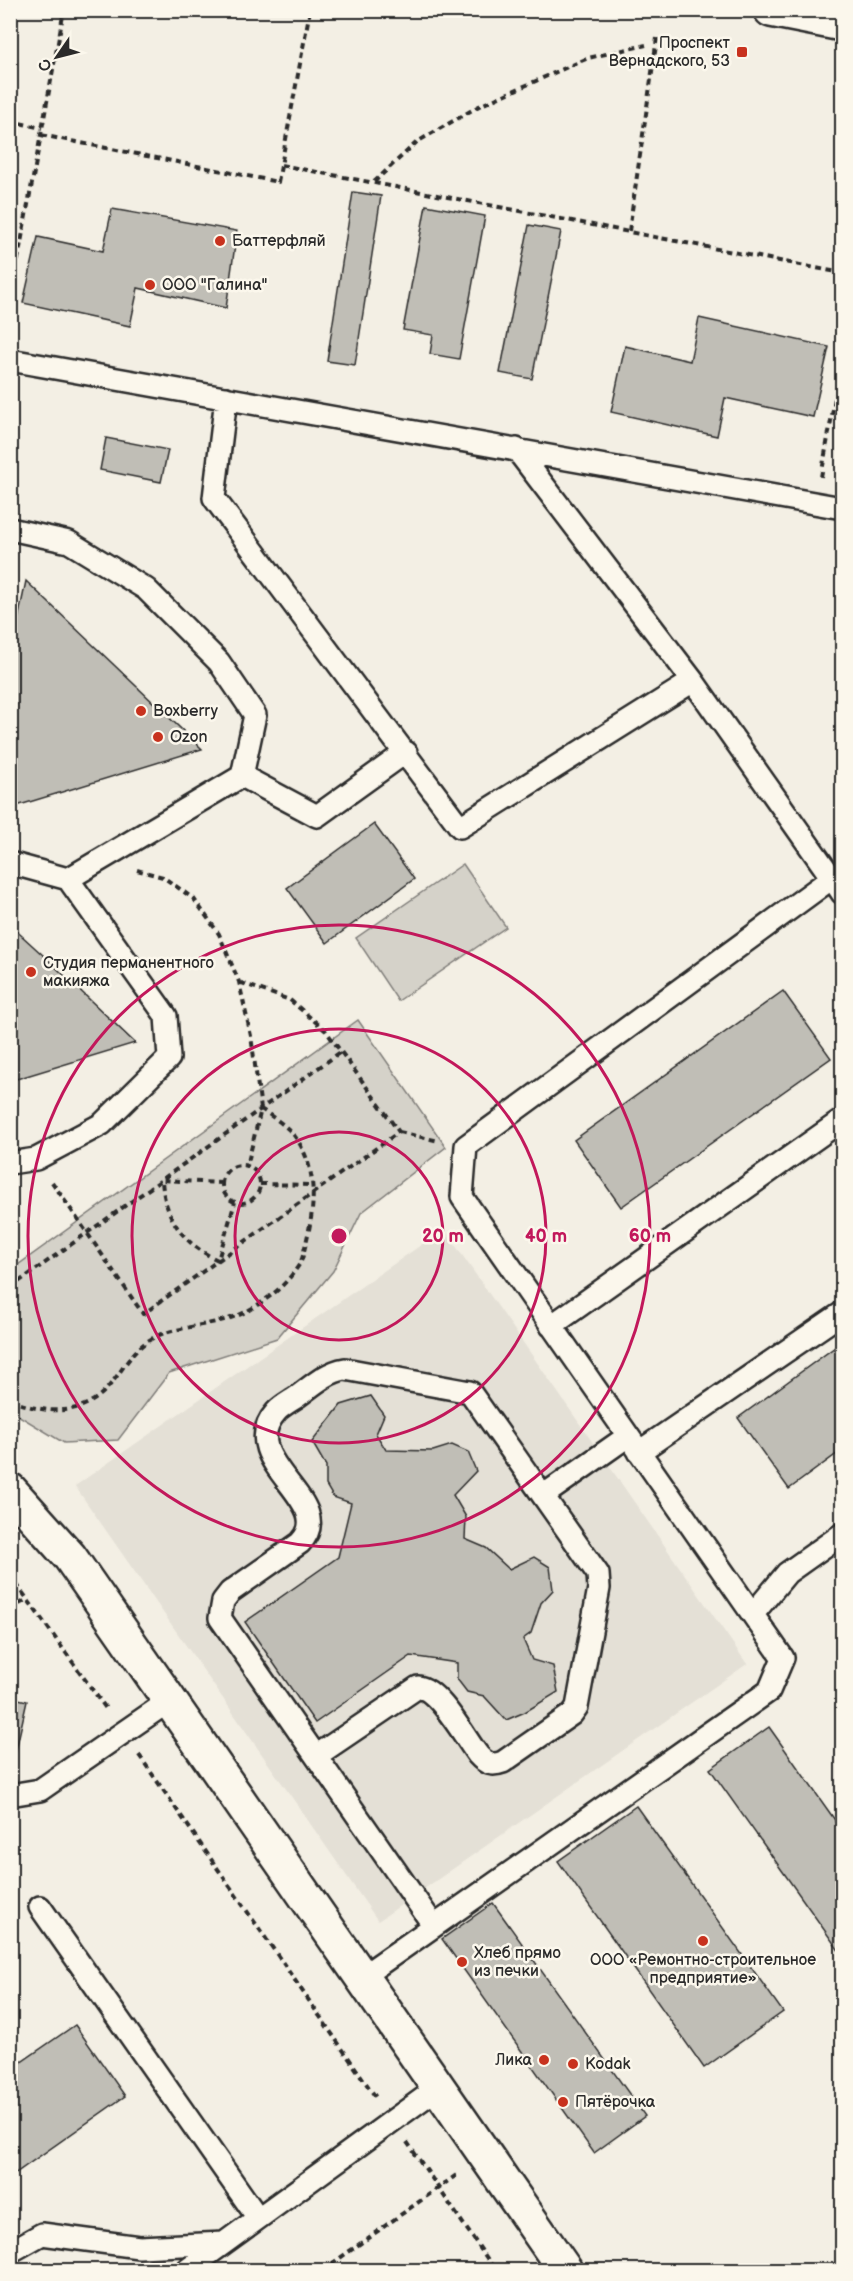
<svg xmlns="http://www.w3.org/2000/svg" width="853" height="2281" font-family="'Balsamiq Sans',sans-serif">
<style>
.built{fill:#e4e0d6}
.green{fill:#d5d2c9;stroke:#807e7a;stroke-width:1.5}
.building{fill:#c0beb6;stroke:#2b2b2b;stroke-width:1.5}
.lines{fill:none;stroke-linecap:round;stroke-linejoin:round}
.lane-casing{stroke:#2b2b2b;stroke-width:26}
.street-casing{stroke:#2b2b2b;stroke-width:38}
.primary-casing{stroke:#2b2b2b;stroke-width:38}
.path{stroke:#2b2b2b;stroke-width:4;stroke-dasharray:6 4.5;stroke-linecap:butt}
.lane{stroke:#fbf7ec;stroke-width:21}
.street{stroke:#fbf7ec;stroke-width:33}
.primary{stroke:#fbf7ec;stroke-width:33}
.ring{fill:none;stroke:#c2185b;stroke-width:3}
.poi-dot{fill:#c8321e;stroke:#fbf7ec;stroke-width:2}
.labels{text-anchor:middle;dominant-baseline:central;stroke-width:5;stroke-linejoin:round;paint-order:stroke}
.poi-label{font-size:16px;fill:#2b2b2b;stroke:#fbf7ec;text-anchor:start}
.centre{fill:#c2185b;stroke:#fbf7ec;stroke-width:3}
.ring-label{font-size:18px;text-anchor:middle;font-weight:bold;fill:#c2185b;stroke:#fbf7ec;stroke-width:5;stroke-linejoin:round;paint-order:stroke}
</style>
<rect width="100%" height="100%" fill="#f3efe4"/>
<filter id="ink" filterUnits="userSpaceOnUse"><feTurbulence type="fractalNoise" baseFrequency=".0167" numOctaves="2"/><feDisplacementMap in="SourceGraphic" scale="12" xChannelSelector="R" yChannelSelector="G"/><feConvolveMatrix kernelMatrix="1 2 1 2 8 2 1 2 1" color-interpolation-filters="sRGB"/></filter>
<g filter="url(#ink)">
<!-- built -->
<path class="built" d="M444,1229L747,1664L378,1921L75,1486Z"/>
<!-- green -->
<path class="green" d="M463,864L506,927L398,1001L356,938Z
M358,1020L446,1147L361,1213L333,1271L277,1338L169,1373L118,1440L64,1443L11,1411V1270Z"/>
<!-- building -->
<path class="building" d="M353,192L381,196L355,365L327,361Z
M426,205L485,216L459,359L430,354L433,335L403,330Z
M112,209L237,231L226,308L138,288L130,326L23,303L38,237L103,251Z
M529,225L561,231L532,379L500,373Z
M699,318L829,347L813,417L725,398L717,436L611,412L625,346L690,361Z
M106,438L168,450L161,482L100,470Z
M26,581L202,749L10,808V658Z
M374,824L414,879L327,943L287,888Z
M10,925L44,956L135,1043L10,1081Z
M783,991L831,1058L621,1207L574,1140Z
M842,1342V1450L789,1489L738,1418Z
M371,1396L384,1415L376,1434L386,1450L433,1451L452,1445L468,1452L476,1471L453,1495L466,1517L465,1539L486,1548L509,1569L534,1557L550,1567L553,1590L541,1603L531,1633L523,1639L532,1660L553,1666L558,1692L525,1712L506,1720L484,1696L467,1692L457,1679V1663L411,1656L315,1723L245,1622L338,1557L351,1503L333,1497L326,1485V1466L312,1442L341,1405Z
M10,1697L27,1701L11,1772H10Z
M769,1727L842,1830V1955L710,1769Z
M636,1806L783,2012L704,2068L558,1861Z
M493,1903L645,2116L594,2153L442,1939Z
M75,2025L125,2096L10,2177V2070Z"/>
<g class="lines">
<defs>
<path id="lane" d="M10,360L842,508
M226,398L214,498L460,827L693,681L516,449
M10,529L69,542L146,589L219,662L255,715L242,776L68,879
M693,681L832,878L842,879
M242,776L317,816L406,752
M10,863L68,879L166,1016L169,1058L102,1124L36,1159L10,1163
M551,1326L842,1120
M639,1452L842,1313
M544,1495L628,1436
M753,1614L787,1573L842,1534
M316,1756L418,1687C439,1689 465,1738 478,1755C486,1764 492,1766 503,1762L572,1714L577,1707L599,1588L598,1574L470,1392L345,1369C327,1372 313,1385 298,1396C291,1401 281,1406 276,1412C232,1461 341,1502 300,1543L230,1592L223,1601L220,1618L434,1926
M10,1795L40,1790L169,1701
M40,1907L258,2218
M363,1976L769,1691L783,1658L462,1197L466,1146L832,878L842,893
M10,2252L42,2234L139,2247L224,2243
M187,2270L439,2087"/>
<path id="street" d="M10,1490L70,1557L565,2270"/>
<path id="primary" d="M771,10L842,24"/>
</defs>
<!-- lane casing -->
<use href="#lane" class="lane-casing"/>
<!-- street casing -->
<use href="#street" class="street-casing"/>
<!-- primary casing -->
<use href="#primary" class="primary-casing"/>
<!-- path -->
<path class="path" d="M10,121L42,128
M41,135L278,182L310,10
M281,165L842,273
M374,182L417,142L479,106L588,58L646,45
M629,231L657,38
M10,302L64,10
M821,477L842,359
M137,870L163,877L194,899L219,934L239,982L251,1036L261,1109L247,1166
M399,1132L439,1141
M222 1184a19 19 0 1 1 38 0a19 19 0 1 1-38 0Z
M52,1182L143,1314L399,1132L326,1031L290,1000L239,982
M222,1183L162,1180C164,1217 184,1245 218,1260L235,1202
M260,1184L313,1185
M10,1288L342,1051
M10,1400C46,1414 83,1418 110,1385C125,1367 134,1346 157,1336C186,1324 222,1326 249,1310C270,1298 286,1285 299,1265C303,1259 304,1250 306,1243C315,1207 318,1170 296,1138C288,1126 272,1117 261,1109
M10,1575L107,1710
M10,1609L28,1599
M139,1755L377,2099
M407,2142L495,2270
M323,2270L458,2174"/>
<!-- lane -->
<use href="#lane" class="lane"/>
<!-- street -->
<use href="#street" class="street"/>
<!-- primary -->
<use href="#primary" class="primary"/>
</g>
</g>
<!-- distance rings -->
<g class="ring">
<circle cx="339" cy="1236" r="104"/>
<circle cx="339" cy="1236" r="207"/>
<circle cx="339" cy="1236" r="311"/>
</g>
<!-- markers -->
<g class="poi-dot">
<rect x="736" y="46" width="12" height="12" rx="3"/>
<circle cx="220" cy="241" r="6"/>
<circle cx="150" cy="285" r="6"/>
<circle cx="141" cy="711" r="6"/>
<circle cx="158" cy="737" r="6"/>
<circle cx="31" cy="972" r="6"/>
<circle cx="703" cy="1941" r="6"/>
<circle cx="462" cy="1962" r="6"/>
<circle cx="544" cy="2060" r="6"/>
<circle cx="573" cy="2064" r="6"/>
<circle cx="563" cy="2102" r="6"/>
</g>
<g class="labels">
<!-- poi labels -->
<g class="poi-label">
<text x="730" y="43" text-anchor="end">Проспект<tspan x="730" dy="18">Вернадского, 53</tspan></text>
<text x="232" y="241">Баттерфляй</text>
<text x="162" y="285">ООО "Галина"</text>
<text x="153" y="711">Boxberry</text>
<text x="170" y="737">Ozon</text>
<text x="43" y="963">Студия перманентного<tspan x="43" dy="18">макияжа</tspan></text>
<text x="474" y="1953">Хлеб прямо<tspan x="474" dy="18">из печки</tspan></text>
<text x="703" y="1960" text-anchor="middle">ООО «Ремонтно-строительное<tspan x="703" dy="18">предприятие»</tspan></text>
<text x="532" y="2060" text-anchor="end">Лика</text>
<text x="585" y="2064">Kodak</text>
<text x="575" y="2102">Пятёрочка</text>
</g>
</g>
<circle cx="339" cy="1236" r="9" class="centre"/>
<g class="ring-label">
<text x="443" y="1242">20 m</text>
<text x="546" y="1242">40 m</text>
<text x="650" y="1242">60 m</text>
</g>
<!-- margin -->
<rect width="853" height="2281" fill="none" stroke="#fbf7ec" stroke-width="36"/>
<rect x="18" y="18" width="817" height="2245" fill="none" stroke="#2b2b2b" stroke-width="2" filter="url(#ink)"/>
<!-- north arrow -->
<g transform="translate(57 57) rotate(235)" stroke="#fbf7ec" stroke-width="4.5" paint-order="stroke">
<path d="M0-4.5L10 22L0 15L-10 22Z" fill="#2b2b2b"/>
<text y="-9" font-size="16" font-weight="bold" text-anchor="middle" fill="#2b2b2b">С</text>
</g>
</svg>
